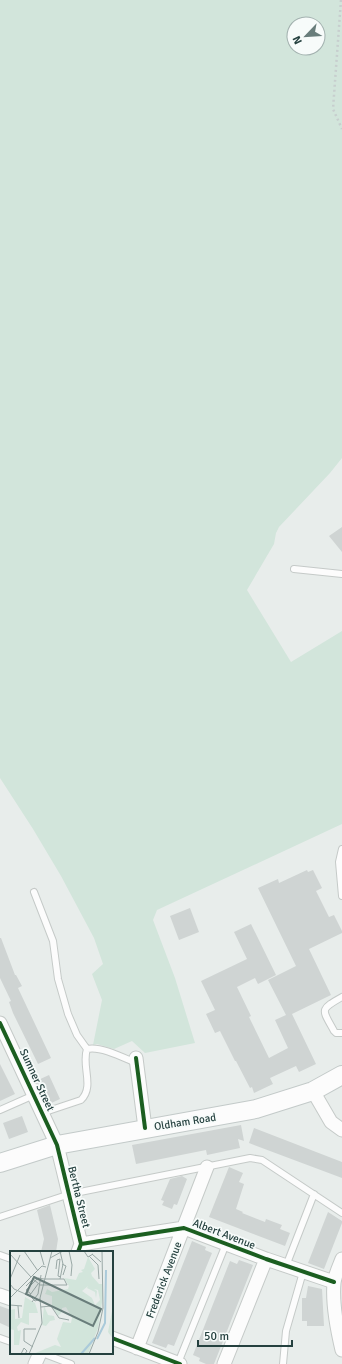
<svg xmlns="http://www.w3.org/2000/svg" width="342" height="1364" font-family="Signika,sans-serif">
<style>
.green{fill:#d2e5db;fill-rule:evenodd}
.building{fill:#cfd4d3}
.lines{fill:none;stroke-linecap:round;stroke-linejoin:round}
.service-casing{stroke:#c5cac8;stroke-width:8}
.minor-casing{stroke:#c5cac8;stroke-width:15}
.secondary-casing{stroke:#c3cac9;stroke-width:20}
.path{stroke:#c7cece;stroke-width:2.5;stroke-dasharray:2 3;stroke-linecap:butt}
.service{stroke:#fcfcfc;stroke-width:6}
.minor{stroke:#fcfcfc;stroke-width:13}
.secondary{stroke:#fcfcfc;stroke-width:18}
.cycleway-casing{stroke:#f7fbfa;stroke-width:6}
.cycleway{stroke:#1b5e20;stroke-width:4}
.labels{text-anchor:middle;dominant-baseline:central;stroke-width:3.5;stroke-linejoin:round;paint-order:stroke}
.street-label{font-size:11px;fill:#25413f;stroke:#f7fbfa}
.inset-river{fill:none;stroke:#aacada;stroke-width:2}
.inset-road{fill:none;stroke:#9aa8a6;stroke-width:1}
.view{fill:#697d7b;fill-opacity:0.15;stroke:#697d7b;stroke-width:2}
.inset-edge{fill:none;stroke:#25413f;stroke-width:2}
</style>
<rect width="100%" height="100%" fill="#e8edeb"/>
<!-- green -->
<path class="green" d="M0,0H342V458L330,473L279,527L276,533L274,544L247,590L291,662L342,631V824L157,910L153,920L175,978L195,1043L145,1053L132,1041L114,1049L97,1044L93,1045L102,1000L92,974L103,964L94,938L61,876L33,829L0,778ZM294,24H318V48H294Z"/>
<!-- building -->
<path class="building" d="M342,527V552L329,536Z
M307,870L308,872L313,870L322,888L316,891L329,917L334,915L342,931V933L309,949L331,995L292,1014L316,1064L299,1072L296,1066L270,1078L273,1084L254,1093L252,1087L250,1088L236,1061H235L220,1031L215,1033L206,1014L215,1010L201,981L247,959L234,932L251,924L276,975L258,984L255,978L237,987L251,1016L249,1017L269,1058L288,1048L275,1020L286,1015L268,980L296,966L258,888L278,879L279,883Z
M190,908L199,932L179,940L170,916Z
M0,938H1L15,975H16L22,986L18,988L51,1058L38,1064L13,1013L9,1002L11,1001L0,978Z
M0,1064L15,1094L0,1101Z
M49,1075L60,1099L47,1105L36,1081Z
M22,1116L28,1132L9,1139L3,1123Z
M241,1125L244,1141L238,1139L240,1148L207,1155L206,1150L136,1164L132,1145Z
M254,1128L342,1162V1178L249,1143Z
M229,1167L243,1173L239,1182L244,1184L236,1209L243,1212L242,1213L265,1222L266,1219L282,1225L280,1229L290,1233L285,1246L209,1217Z
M182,1176L187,1179L177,1205L174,1204L172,1209L162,1205L164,1201L161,1200L170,1179Z
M50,1205L58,1239L56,1252H41L44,1239L37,1210Z
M328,1212L342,1221V1223L324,1269L308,1263Z
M192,1241L206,1247L205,1250L212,1253L174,1346L168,1344L166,1348L152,1343Z
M239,1260L253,1265L214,1364H206L199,1361L200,1358L193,1355L230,1261L237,1264Z
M308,1286L322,1289L324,1326H307V1321H302V1298H306Z
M0,1306L11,1310V1328L0,1323Z"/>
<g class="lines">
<defs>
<path id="service" d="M294,569L342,574
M342,849L339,862L342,896
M34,892L53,941L58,979L68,1014L77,1035L87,1049
M342,997C319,1010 322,1009 334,1031L336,1033H342
M87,1049C101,1046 122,1057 136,1063
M0,1110L34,1095
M42,1113L81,1100C95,1086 81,1066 87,1049
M0,1217L70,1194L250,1158L262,1160L342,1213
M0,1255L11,1259
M286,1266L314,1194
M0,1338L11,1342
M42,1353L71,1364
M178,1363L226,1244
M283,1364L286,1331L303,1272"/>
<path id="minor" d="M0,1023L57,1145L81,1244L78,1252
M136,1058L145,1128
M313,1091L331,1122L342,1130
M81,1244L184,1228L266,1259L334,1282
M342,1259C339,1267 335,1275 334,1283C332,1305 337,1329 342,1350
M0,1295L11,1299
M112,1338L180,1364
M137,1348L207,1167
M35,1364L40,1353
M224,1364L266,1259"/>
<path id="secondary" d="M0,1163L57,1145L256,1109L313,1091L342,1075"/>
</defs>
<!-- service casing -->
<use href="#service" class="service-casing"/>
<!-- minor casing -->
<use href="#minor" class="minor-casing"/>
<!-- secondary casing -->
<use href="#secondary" class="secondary-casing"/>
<!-- path -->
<path class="path" d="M341,0L333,109L342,129"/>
<!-- service -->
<use href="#service" class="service"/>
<!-- minor -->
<use href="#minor" class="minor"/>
<!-- secondary -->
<use href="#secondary" class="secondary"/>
<defs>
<path id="cycleway" d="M0,1023L57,1145L81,1244L78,1252
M136,1058L145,1128
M81,1244L184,1228L266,1259L334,1282
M112,1338L180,1364"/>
</defs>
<!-- cycleway casing -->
<use href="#cycleway" class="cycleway-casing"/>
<!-- cycleway -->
<use href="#cycleway" class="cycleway"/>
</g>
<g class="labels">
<!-- street labels -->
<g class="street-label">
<text transform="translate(37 1080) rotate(65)">Sumner Street</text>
<text transform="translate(185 1122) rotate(-9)">Oldham Road</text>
<text transform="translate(79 1197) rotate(76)">Bertha Street</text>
<text transform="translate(224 1234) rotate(21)">Albert Avenue</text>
<text transform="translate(164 1280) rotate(-69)">Frederick Avenue</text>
</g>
</g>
<!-- overview -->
<g transform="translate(10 1251)">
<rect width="103" height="103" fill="#e8edeb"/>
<path d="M78,6L85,18L81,22L82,25L89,33H92L93,45L88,77L78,103H23L45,94L51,96L47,88L53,71L61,72L62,67L56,56L52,57V61L48,65L42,56V45L35,43L36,41L37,38L42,41L58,38L59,35L54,27L66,29L69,22L73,21L71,19L74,18ZM78,35L77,37L85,41L86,47L87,40L84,38L88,39L90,49L85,54L82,47L72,40ZM15,46L25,52L28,62H19V74L11,71L7,76L8,80L11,79L9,94H4V79L0,78V59L5,58V68L12,67ZM34,55L38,64L44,65L45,69L40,70L36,75L32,74ZM103,55V88L98,81Z" fill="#d2e5db" fill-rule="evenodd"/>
<path class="inset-river" d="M87,88L95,72L96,19M71,103L85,87"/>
<path class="inset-road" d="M14,0L28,20M30,0L34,14M59,0L62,14L61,25M74,0L78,6L83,3M0,3L21,26M82,3L91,11M79,5L88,14L89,28M40,7L53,0M50,8L48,25L51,26M52,13L56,15L53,24M46,18L47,9L50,8M22,27L30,34H57L54,28H34M0,28L10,4M50,28L53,13L50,0M0,33L4,38L20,45L25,50L30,48M16,35L25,26L27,28M21,43L16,39L28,27L34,28M20,44L28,33M0,47L32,15L36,16M22,51L28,43L31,24M0,54L12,55M8,55L9,67M31,56L41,55L49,67L59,69M23,96L14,90V78H26M11,103L14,97L17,100L15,103M19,103L32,72L30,47L42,0M79,103L88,81L93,57L92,0"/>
<path class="view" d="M24,26L91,58L83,75L16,43Z"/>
<rect width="103" height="103" class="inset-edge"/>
</g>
<!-- north arrow -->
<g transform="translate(306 36) rotate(245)"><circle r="19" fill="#f7fbfa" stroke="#a3b1af"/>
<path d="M0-3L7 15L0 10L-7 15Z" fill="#697d7b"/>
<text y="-6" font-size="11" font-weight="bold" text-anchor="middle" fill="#25413f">N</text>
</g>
<!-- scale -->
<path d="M198 1340v6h94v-6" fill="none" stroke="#25413f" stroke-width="2"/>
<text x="204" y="1340" font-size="12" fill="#25413f" stroke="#f7fbfa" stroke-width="3" paint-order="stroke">50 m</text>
</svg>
